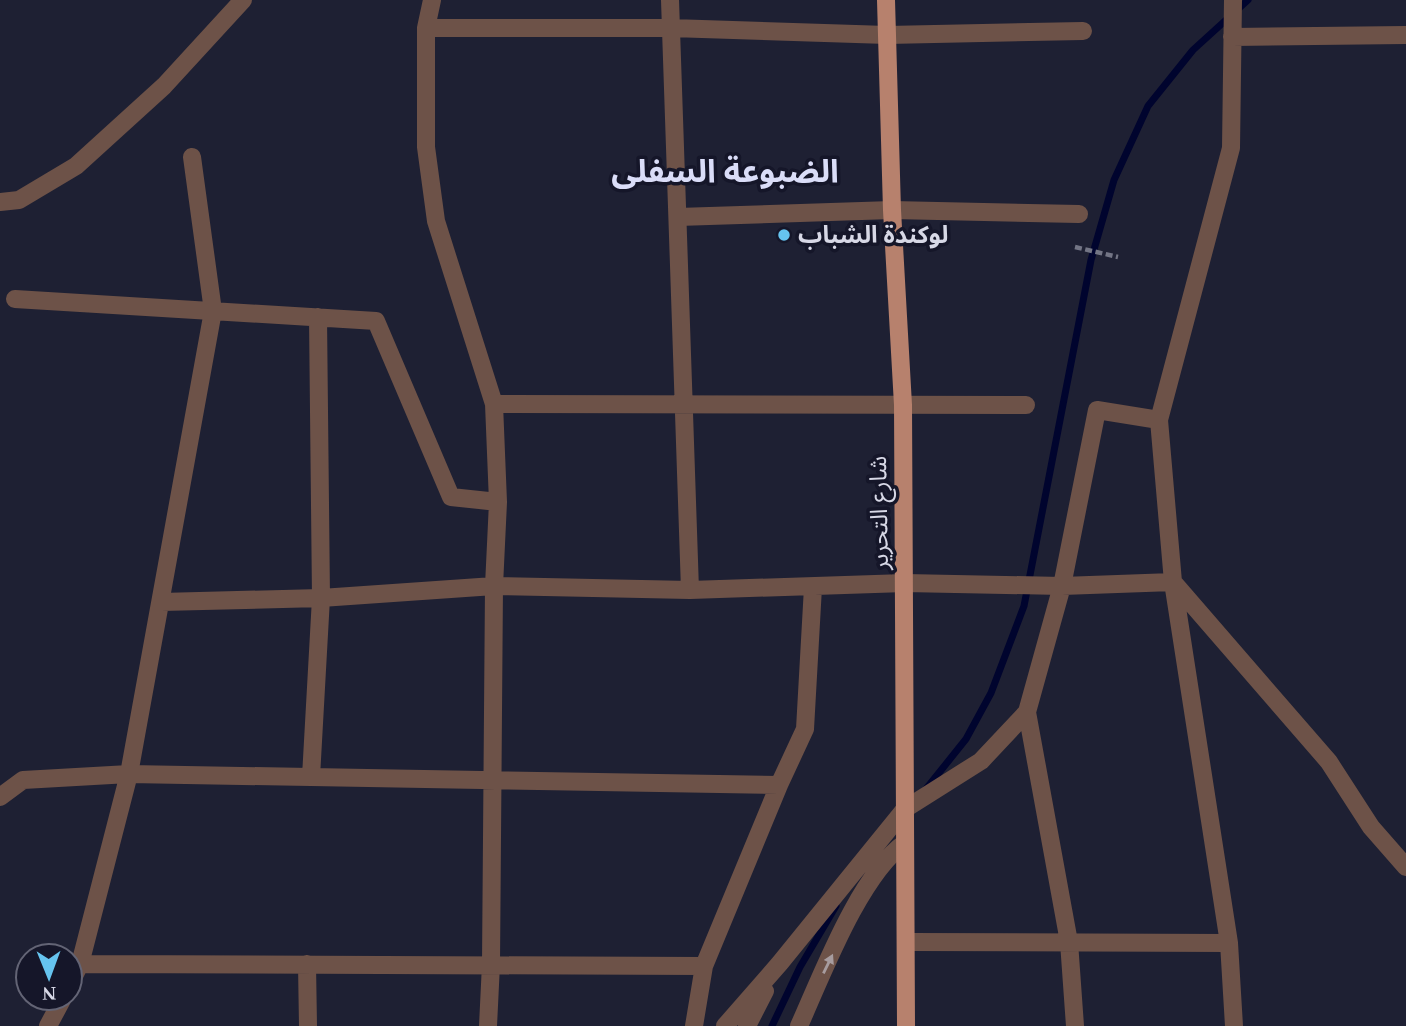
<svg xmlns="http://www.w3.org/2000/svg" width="1406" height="1026" font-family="'Times New Roman','Noto Sans Arabic',serif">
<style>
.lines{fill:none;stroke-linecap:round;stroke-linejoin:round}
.stream{stroke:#00042e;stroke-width:7}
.path{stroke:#737585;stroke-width:4.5;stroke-dasharray:7 3.5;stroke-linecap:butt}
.minor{stroke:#6d5248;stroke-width:18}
.major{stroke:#b7816d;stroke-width:18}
.oneway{fill:#a79c9f}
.poi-dot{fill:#66c4ef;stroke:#151629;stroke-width:2.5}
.labels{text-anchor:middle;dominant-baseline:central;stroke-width:7;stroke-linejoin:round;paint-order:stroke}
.poi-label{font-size:24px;font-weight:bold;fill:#d7d8e6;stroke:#151629;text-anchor:start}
.street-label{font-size:24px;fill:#d7d8e6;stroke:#151629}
.district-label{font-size:32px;font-weight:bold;fill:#daddf8;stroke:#151629}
</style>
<rect width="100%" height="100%" fill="#1e2033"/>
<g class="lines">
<!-- stream -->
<path class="stream" d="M926,789L966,739L991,693L1024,606L1091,260L1114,180L1148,106L1193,50L1248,0
M772,1026L800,967L836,906"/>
<!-- path -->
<path class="path" d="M1075,247L1118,257"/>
<!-- minor -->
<path class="minor" d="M432,0L426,28V147L436,221L494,404L498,502L494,586L491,964L488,1026
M670,0L690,590
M1233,0L1231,148L1159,420L1173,582L1229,943L1234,1026
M426,28H671L887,35L1083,31
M1232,37L1406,35
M0,202L19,200L76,166L164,86L243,0
M678,217L892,210L1079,214
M15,299L376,321L451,497L498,502
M494,404L1026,405
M161,602L321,598L494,586L690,590L905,583L1062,586L1173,582L1329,762L1371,827L1406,867
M1027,712L1069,942L1075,1026
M311,777L321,598L318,317
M0,797L23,780L129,774L779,785
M907,942L1229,943
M80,964L704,966
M307,964L308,1026
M70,984L80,964L129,774L213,311L192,157
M48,1026L63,998
M694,1026L704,966L779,785L805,729L813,587
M725,1026L780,963L905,809L981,761L1027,712L1062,586L1097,410L1159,420
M747,1026L765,991
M799,1026C822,975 860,874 905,843"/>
<!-- major -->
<path class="major" d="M886,0L892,210L903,405L906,1026"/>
</g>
<!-- one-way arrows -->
<defs><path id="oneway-solid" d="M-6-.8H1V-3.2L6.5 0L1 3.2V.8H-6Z" transform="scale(1.75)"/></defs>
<use class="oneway" href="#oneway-solid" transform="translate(828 964) rotate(-64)"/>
<!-- markers -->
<circle class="poi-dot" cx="784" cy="235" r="7"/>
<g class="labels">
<!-- poi labels -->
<g class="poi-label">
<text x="798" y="235">لوكندة الشباب</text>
</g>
<!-- street labels -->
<g class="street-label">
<text transform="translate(879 513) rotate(-91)">شارع التحرير</text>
</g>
<!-- district labels -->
<g class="district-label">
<text x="725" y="171">الضبوعة السفلى</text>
</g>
</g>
<!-- north arrow -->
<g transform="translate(49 977) rotate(179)"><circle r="33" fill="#151629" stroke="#636475" stroke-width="2"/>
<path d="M0-5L12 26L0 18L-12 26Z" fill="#66c4ef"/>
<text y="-10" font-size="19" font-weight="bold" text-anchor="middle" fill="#d7d8e6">N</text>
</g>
</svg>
